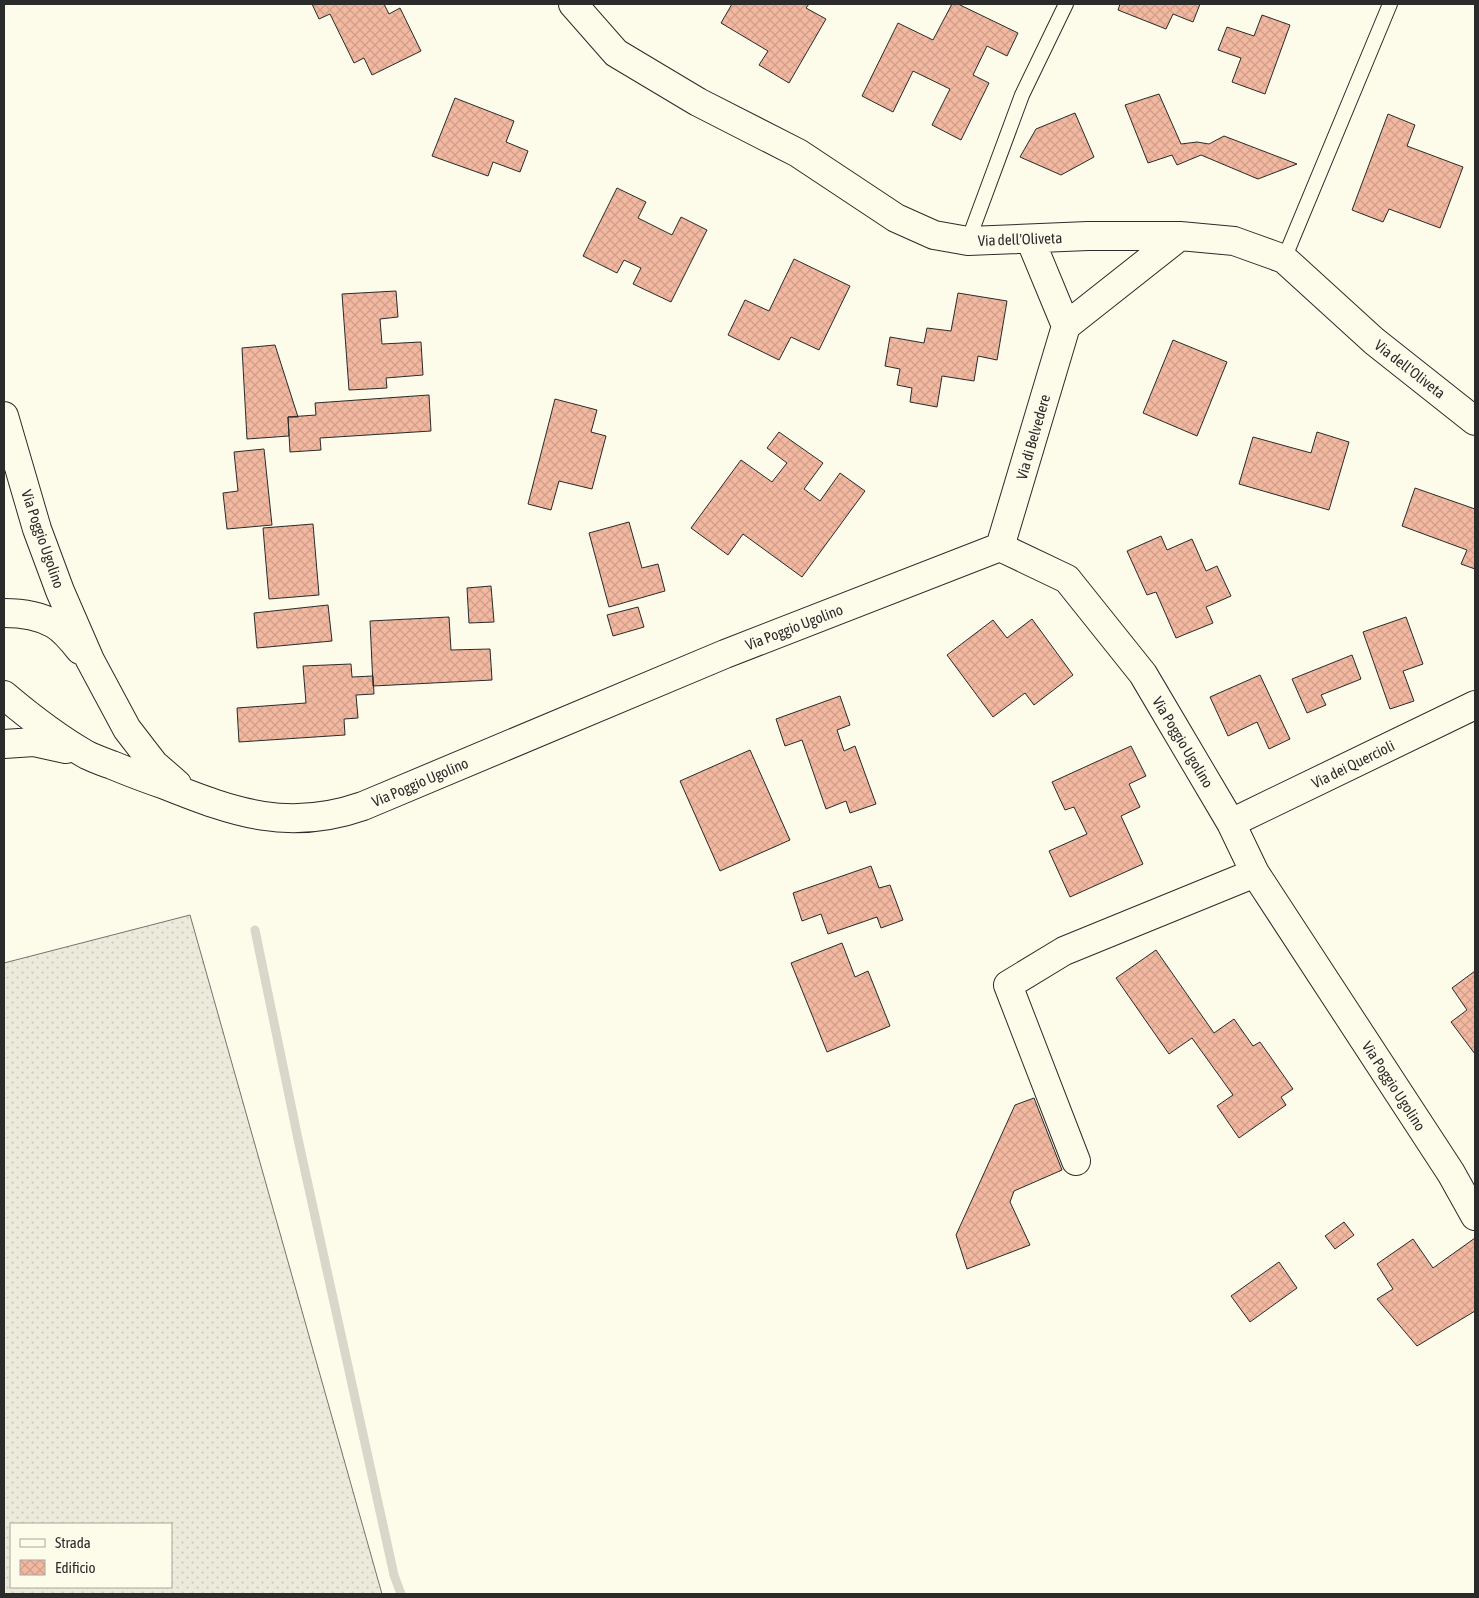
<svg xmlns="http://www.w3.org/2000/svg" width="1479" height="1598" font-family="'Asap Condensed',sans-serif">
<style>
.grass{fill:url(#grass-dots);stroke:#74746e;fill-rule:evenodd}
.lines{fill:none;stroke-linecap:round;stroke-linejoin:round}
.stream{stroke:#d8d7c9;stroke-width:9}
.building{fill:url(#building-cross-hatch);stroke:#2b2b2b}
.service-casing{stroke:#2b2b2b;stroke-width:16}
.minor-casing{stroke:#2b2b2b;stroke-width:30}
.service{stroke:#fdfbea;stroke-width:14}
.minor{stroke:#fdfbea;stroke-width:28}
.labels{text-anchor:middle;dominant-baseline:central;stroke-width:4;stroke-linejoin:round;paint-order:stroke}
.street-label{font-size:15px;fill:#2b2b2b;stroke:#fdfbea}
</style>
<defs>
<pattern id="grass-dots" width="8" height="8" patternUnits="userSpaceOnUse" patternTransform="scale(1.25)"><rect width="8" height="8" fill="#ecebdb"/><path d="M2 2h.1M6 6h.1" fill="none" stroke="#cbcabc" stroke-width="1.8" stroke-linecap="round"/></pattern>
<pattern id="building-cross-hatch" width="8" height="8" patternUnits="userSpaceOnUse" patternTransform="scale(1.25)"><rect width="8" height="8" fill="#f2b8a0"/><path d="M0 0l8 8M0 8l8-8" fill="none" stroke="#d09e8a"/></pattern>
</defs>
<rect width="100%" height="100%" fill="#fdfbea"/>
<!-- grass -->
<path class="grass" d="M190,915L382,1594H4V963ZM11,1524H171V1587H11Z"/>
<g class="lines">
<!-- stream -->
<path class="stream" d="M255,930L298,1139L394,1575L401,1594"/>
</g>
<!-- building -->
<path class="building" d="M312,4H384L389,14L400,8L421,51L372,75L364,58L354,63L330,14L319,19Z
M732,4H809L806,8L826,19L789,83L759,65L768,51L721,23Z
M952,4H958L1018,33L1007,56L987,46L973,75L989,83L961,140L932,125L950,89L913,71L893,112L862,96L898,23L933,40Z
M1120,4H1200L1193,22L1173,14L1166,29L1118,10Z
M1262,15L1290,25L1265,94L1232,82L1241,58L1218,50L1227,27L1254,36Z
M1159,94L1181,144L1197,142L1209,144L1224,136L1297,164L1258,179L1201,155L1177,165L1172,155L1148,163L1125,105Z
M455,98L514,121L506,142L528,151L520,172L493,162L488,176L432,156Z
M1075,113L1094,157L1061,175L1020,157L1036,129Z
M1388,114L1415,125L1407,146L1463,167L1440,228L1389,209L1383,222L1352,210Z
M617,188L646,202L638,218L672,235L681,217L707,230L671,302L633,284L641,268L624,260L617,273L583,256Z
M794,259L850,286L819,350L791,337L779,360L728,335L745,300L769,311Z
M396,291L398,317L380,319L382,344L421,342L423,375L386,378L387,388L349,390L342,294Z
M958,293L1007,301L997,360L978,356L974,381L942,376L937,407L910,402L912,388L897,385L900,369L885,366L890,337L924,343L927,328L951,331Z
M1173,340L1227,362L1197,436L1143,413Z
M275,345L298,417H288L289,436L247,439L242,348Z
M429,395L431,431L320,438L321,450L290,452L288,417L316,415L315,403Z
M555,399L597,410L591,432L606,436L592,489L559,481L551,510L528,504Z
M779,432L823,463L804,489L820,501L840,473L865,491L802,577L743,534L728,555L691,528L741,460L772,482L787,463L767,448Z
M1317,432L1349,442L1329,510L1239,484L1253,437L1311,453Z
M264,449L272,525L227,529L223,493L238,491L234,452Z
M1415,488L1475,509V569L1461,564L1467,550L1402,526Z
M629,522L642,568L658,564L665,591L609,607L589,533Z
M313,524L319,595L269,599L263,528Z
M1161,536L1167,550L1192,539L1206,571L1217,566L1231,596L1206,607L1213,623L1176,638L1156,592L1147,595L1127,551Z
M491,586L494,622L469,623L467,588Z
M328,605L332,641L257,648L254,613Z
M638,607L644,627L613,636L607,615Z
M449,617L451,650L490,649L492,680L373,686L370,621Z
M1406,617L1423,664L1403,671L1414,701L1390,709L1363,632Z
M1032,619L1073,675L1034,705L1025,693L993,717L947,655L993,620L1007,638Z
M1352,655L1361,679L1321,695L1326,705L1307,713L1292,679Z
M351,664L352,677L373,676L374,694L356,695L358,718L344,719L345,735L239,742L237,708L306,703L303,666Z
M1260,675L1290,739L1269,749L1257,722L1228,736L1210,697Z
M840,696L850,725L837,730L844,751L855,746L876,804L850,813L846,801L826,809L802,740L785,746L776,719Z
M1131,746L1146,776L1129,784L1140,807L1121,816L1143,864L1070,897L1049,851L1087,834L1074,807L1065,810L1052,782Z
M750,750L790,840L720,871L680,781Z
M871,866L879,888L890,885L903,920L881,928L877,917L828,934L821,914L802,921L793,893Z
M842,943L855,977L868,971L890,1026L827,1052L791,963Z
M1156,950L1214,1033L1234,1019L1253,1046L1260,1042L1293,1089L1281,1097L1286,1105L1239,1138L1217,1106L1233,1095L1192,1038L1169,1054L1116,978Z
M1475,971V1054L1451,1022L1467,1010L1452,988Z
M1034,1098L1062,1170L1014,1191L1010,1202L1030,1245L967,1269L956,1235L1015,1105Z
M1344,1222L1354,1235L1335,1249L1325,1236Z
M1475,1238V1311L1417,1346L1377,1299L1393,1289L1377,1264L1413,1239L1433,1268Z
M1279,1262L1297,1288L1250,1322L1231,1296Z"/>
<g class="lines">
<defs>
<path id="service" d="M968,241L1022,95L1066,4
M1284,259L1390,4"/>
<path id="minor" d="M573,4L616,53L698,102L798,153L896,218L934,235L968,241L1088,236H1180L1234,241L1284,259L1374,341L1475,421
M1030,239L1066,326
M4,416L37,529L60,591L90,660L127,729L154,764L177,784
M1000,547L1066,326L1180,236
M4,613C20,613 40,616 54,624C64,630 73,641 80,650
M4,695C30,717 57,738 87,755C95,759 104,762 112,765C129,772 147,779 165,785C235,813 289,832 363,806L725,654L1000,547L1067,579L1143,674L1231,823L1255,873L1451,1173L1475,1216
M4,744L34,742L66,749
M1231,823L1475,705
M1076,1161L1008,985L1064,951L1255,873"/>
</defs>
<!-- service casing -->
<use href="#service" class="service-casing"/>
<!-- minor casing -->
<use href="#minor" class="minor-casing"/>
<!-- service -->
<use href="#service" class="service"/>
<!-- minor -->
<use href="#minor" class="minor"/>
</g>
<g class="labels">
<!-- street labels -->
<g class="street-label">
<text transform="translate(1020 239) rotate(-2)">Via dell'Oliveta</text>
<text transform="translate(1410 369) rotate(38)">Via dell'Oliveta</text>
<text transform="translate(1033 437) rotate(-74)">Via di Belvedere</text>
<text transform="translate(43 539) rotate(71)">Via Poggio Ugolino</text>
<text transform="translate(794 627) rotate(-21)">Via Poggio Ugolino</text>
<text transform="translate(1183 742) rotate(59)">Via Poggio Ugolino</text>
<text transform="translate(1353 764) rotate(-26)">Via dei Quercioli</text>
<text transform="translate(420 782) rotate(-23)">Via Poggio Ugolino</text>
<text transform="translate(1394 1086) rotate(57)">Via Poggio Ugolino</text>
</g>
</g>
<!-- border -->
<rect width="1479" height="1598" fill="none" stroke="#2b2b2b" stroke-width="10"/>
<!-- legend -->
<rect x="10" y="1523" width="162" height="65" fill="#fdfbea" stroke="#a9a89e"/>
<rect x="20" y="1539" width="25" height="8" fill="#fdfbea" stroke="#a9a89e"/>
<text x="55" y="1548" font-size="15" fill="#2b2b2b">Strada</text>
<rect x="20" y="1560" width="25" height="15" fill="url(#building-cross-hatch)" stroke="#a9a89e"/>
<text x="55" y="1573" font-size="15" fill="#2b2b2b">Edificio</text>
</svg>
